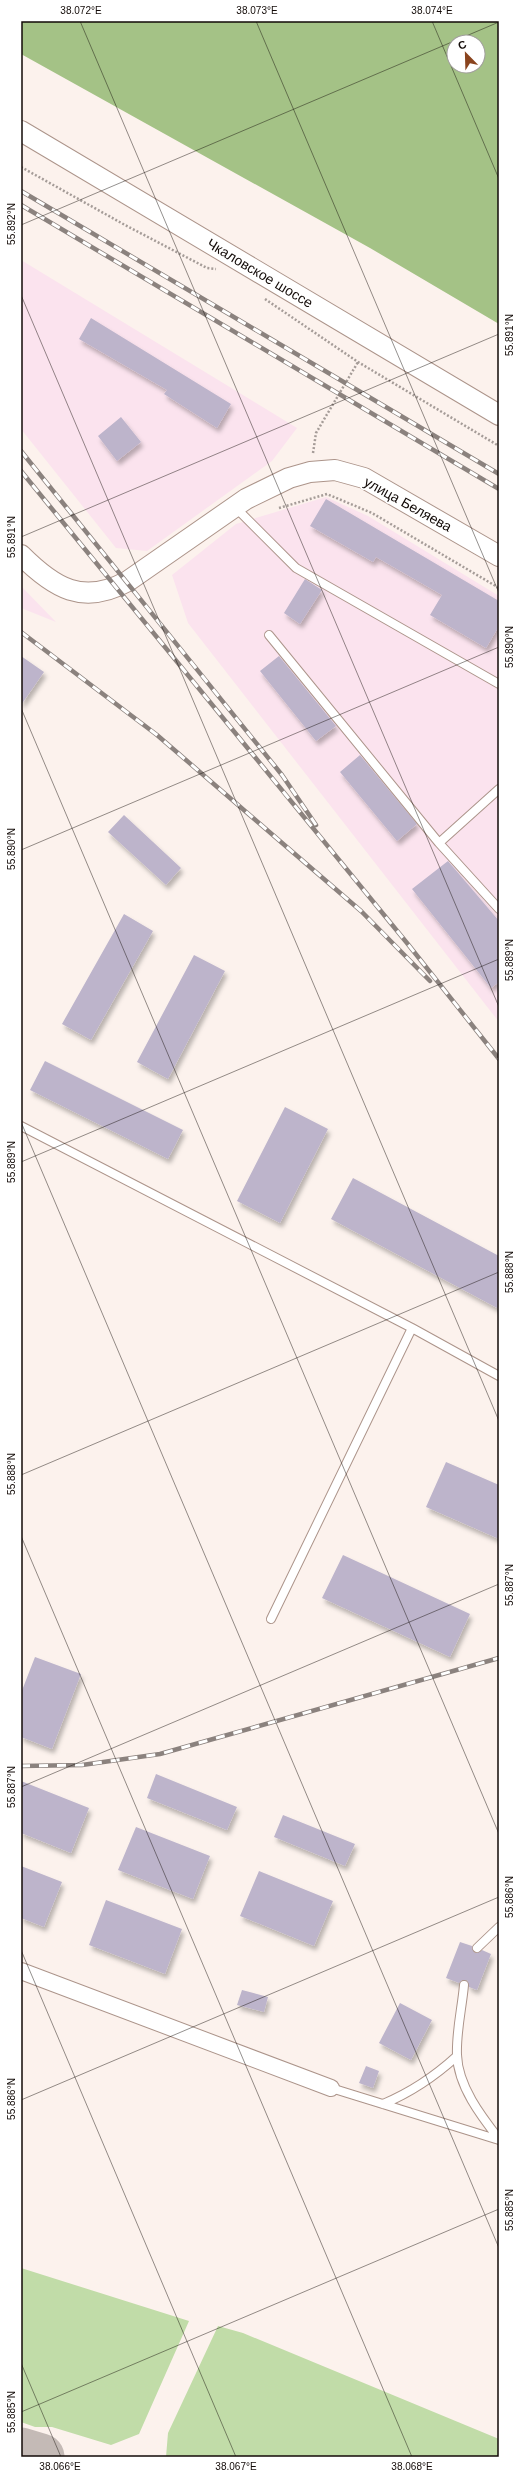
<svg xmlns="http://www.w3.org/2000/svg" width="520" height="2478" font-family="Helvetica,sans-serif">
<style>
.industrial{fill:#fbe3ee}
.green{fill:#c1dca8}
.forest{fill:#a4c286;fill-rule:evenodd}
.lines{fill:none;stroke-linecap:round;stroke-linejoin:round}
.taxiway{stroke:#c4bab6;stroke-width:47}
.building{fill:#bdb4cb;filter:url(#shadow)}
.service-casing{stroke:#ac948a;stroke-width:10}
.minor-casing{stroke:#ac948a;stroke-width:18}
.tertiary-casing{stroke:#ac948a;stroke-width:22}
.path{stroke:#a59c98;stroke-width:2.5;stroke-dasharray:2 2;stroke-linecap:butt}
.service{stroke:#fff;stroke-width:8}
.minor{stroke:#fff;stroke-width:16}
.tertiary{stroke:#fff;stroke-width:20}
.rail-casing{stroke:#8b827e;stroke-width:4.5}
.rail{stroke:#fff;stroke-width:3;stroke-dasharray:9;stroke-linecap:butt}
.ticks{fill:none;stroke:#120a07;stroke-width:1;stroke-opacity:0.45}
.labels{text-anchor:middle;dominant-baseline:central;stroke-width:3.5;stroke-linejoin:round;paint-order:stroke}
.street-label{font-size:14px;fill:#120a07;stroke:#fff}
.neatline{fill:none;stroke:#120a07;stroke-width:1.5}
.ticks-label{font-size:10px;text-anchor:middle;fill:#120a07}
</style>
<defs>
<filter id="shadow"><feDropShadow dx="2.5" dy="4.5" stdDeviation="2" flood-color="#0004"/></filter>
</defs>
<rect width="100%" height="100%" fill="#fcf2ed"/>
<!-- industrial -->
<path class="industrial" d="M21,260L297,428L272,461L147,551L116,548L21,429Z
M326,497L368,516L499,596V1022L188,623L172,575L236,524Z
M21,586L56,622L21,608Z"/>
<!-- green -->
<path class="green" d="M21,2268L189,2321L139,2434L111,2445L52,2427H35L21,2422Z
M218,2326L243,2333L499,2439V2457H166L168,2433Z"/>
<!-- forest -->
<path class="forest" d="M21,21H499V324L370,248L21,54ZM454,42H478V66H454Z"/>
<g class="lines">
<!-- taxiway -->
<path class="taxiway" d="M21,2451L41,2457"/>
</g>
<!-- building -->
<path class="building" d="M91,318L231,404L217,428L164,394L167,390L79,339Z
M121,417L141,442L117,461L98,436Z
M326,499L499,601V626L486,648L430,615L442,595L376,557L373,562L310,526Z
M305,579L322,590L300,624L284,613Z
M21,656L44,672L21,705Z
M279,656L336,726L316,741L260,671Z
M360,755L417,824L397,841L340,772Z
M124,815L181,868L166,885L108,832Z
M448,861L499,921V982L491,988L412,889Z
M124,914L153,931L91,1040L62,1024Z
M194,955L225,971L168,1079L137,1062Z
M45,1061L183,1130L168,1159L30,1090Z
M285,1107L328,1129L280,1223L237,1201Z
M353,1178L499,1256V1309L331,1219Z
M446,1462L499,1485V1539L426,1507Z
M343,1555L470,1614L450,1657L322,1598Z
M35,1657L81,1674L52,1749L21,1737V1693Z
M156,1774L237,1807L227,1830L147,1798Z
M21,1781L89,1808L71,1853L21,1833Z
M283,1815L355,1844L345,1866L274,1837Z
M136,1827L210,1856L193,1899L118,1870Z
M21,1866L62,1882L44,1927L21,1918Z
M259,1871L333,1901L314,1946L240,1916Z
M106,1900L182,1929L165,1974L89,1945Z
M460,1942L472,1946L475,1953L482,1950L491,1954L477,1990L469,1987L467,1980H462L459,1983L446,1978Z
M242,1990L268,1997L264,2012L237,2005Z
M400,2003L432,2020L411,2060L379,2043Z
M366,2066L379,2071L373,2088L359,2083Z"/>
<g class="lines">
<defs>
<path id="service" d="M235,507L296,568L499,684
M269,635L439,843L499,909
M439,843L499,789
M21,1126L412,1328L499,1376
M271,1619L412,1328
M477,1948L499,1927
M464,1985C462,2008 456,2032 457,2055C458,2086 481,2116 499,2139
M331,2088L499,2140
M383,2104C412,2092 434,2077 457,2056"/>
<path id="minor" d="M21,1971L331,2088"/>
<path id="tertiary" d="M21,131L499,415
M21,555C54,588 83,606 128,581L246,499L289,478L310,472L335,470L364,478L499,556"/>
</defs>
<!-- service casing -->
<use href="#service" class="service-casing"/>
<!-- minor casing -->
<use href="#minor" class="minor-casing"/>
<!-- tertiary casing -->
<use href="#tertiary" class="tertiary-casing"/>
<!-- path -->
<path class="path" d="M21,167L125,225L207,268L216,269
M265,299L358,362L499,446
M313,453L316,433L358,362
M279,508L327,494L372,513L499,588"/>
<!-- service -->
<use href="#service" class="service"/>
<!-- minor -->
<use href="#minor" class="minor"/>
<!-- tertiary -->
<use href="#tertiary" class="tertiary"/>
<defs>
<path id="rail" d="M21,191L499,474
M21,205L499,489
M21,451L282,775L316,825
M21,471L407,943L499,1059
M21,632L157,735L361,911L430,981
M21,1766L82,1765L160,1754L499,1658"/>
</defs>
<!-- rail casing -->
<use href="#rail" class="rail-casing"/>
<!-- rail -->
<use href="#rail" class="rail"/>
</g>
<!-- ticks -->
<path class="ticks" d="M80,21L499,1007M256,21L499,593M432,21L499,179M21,225L499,22M21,295L499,1421M21,537L499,334M21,708L499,1834M21,850L499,647M21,1122L499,2248M21,1162L499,959M21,1475L499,1272M21,1536L412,2457M21,1787L499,1584M21,1950L236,2457M21,2100L499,1897M21,2363L61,2457M21,2412L499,2209"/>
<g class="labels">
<!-- street labels -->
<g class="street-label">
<text transform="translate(260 273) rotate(31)">Чкаловское шоссе</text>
<text transform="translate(408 504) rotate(29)">улица Беляева</text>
</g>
</g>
<!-- border -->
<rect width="520" height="2478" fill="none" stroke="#ffffff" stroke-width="44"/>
<!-- north arrow -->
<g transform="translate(466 54) rotate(337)"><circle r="19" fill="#ffffff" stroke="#a09d9c"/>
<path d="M0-3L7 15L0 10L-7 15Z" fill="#8a441e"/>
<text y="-6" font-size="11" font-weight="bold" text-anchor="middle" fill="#120a07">С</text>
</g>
<rect x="22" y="22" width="476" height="2434" class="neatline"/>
<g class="ticks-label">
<text x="81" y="14">38.072°E</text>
<text x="257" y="14">38.073°E</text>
<text x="432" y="14">38.074°E</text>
<text transform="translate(11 224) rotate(-90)" y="4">55.892°N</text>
<text transform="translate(509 335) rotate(-90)" y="4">55.891°N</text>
<text transform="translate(11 537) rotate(-90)" y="4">55.891°N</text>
<text transform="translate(509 647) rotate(-90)" y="4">55.890°N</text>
<text transform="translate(11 849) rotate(-90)" y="4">55.890°N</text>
<text transform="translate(509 960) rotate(-90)" y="4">55.889°N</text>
<text transform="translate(11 1162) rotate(-90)" y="4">55.889°N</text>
<text transform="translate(509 1272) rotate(-90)" y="4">55.888°N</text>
<text transform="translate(11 1474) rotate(-90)" y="4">55.888°N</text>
<text transform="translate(509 1585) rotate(-90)" y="4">55.887°N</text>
<text transform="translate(11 1787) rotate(-90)" y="4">55.887°N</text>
<text transform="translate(509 1897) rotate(-90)" y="4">55.886°N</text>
<text transform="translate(11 2099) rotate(-90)" y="4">55.886°N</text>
<text transform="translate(509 2210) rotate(-90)" y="4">55.885°N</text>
<text transform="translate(11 2412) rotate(-90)" y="4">55.885°N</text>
<text x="60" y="2470">38.066°E</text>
<text x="236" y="2470">38.067°E</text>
<text x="412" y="2470">38.068°E</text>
</g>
</svg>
